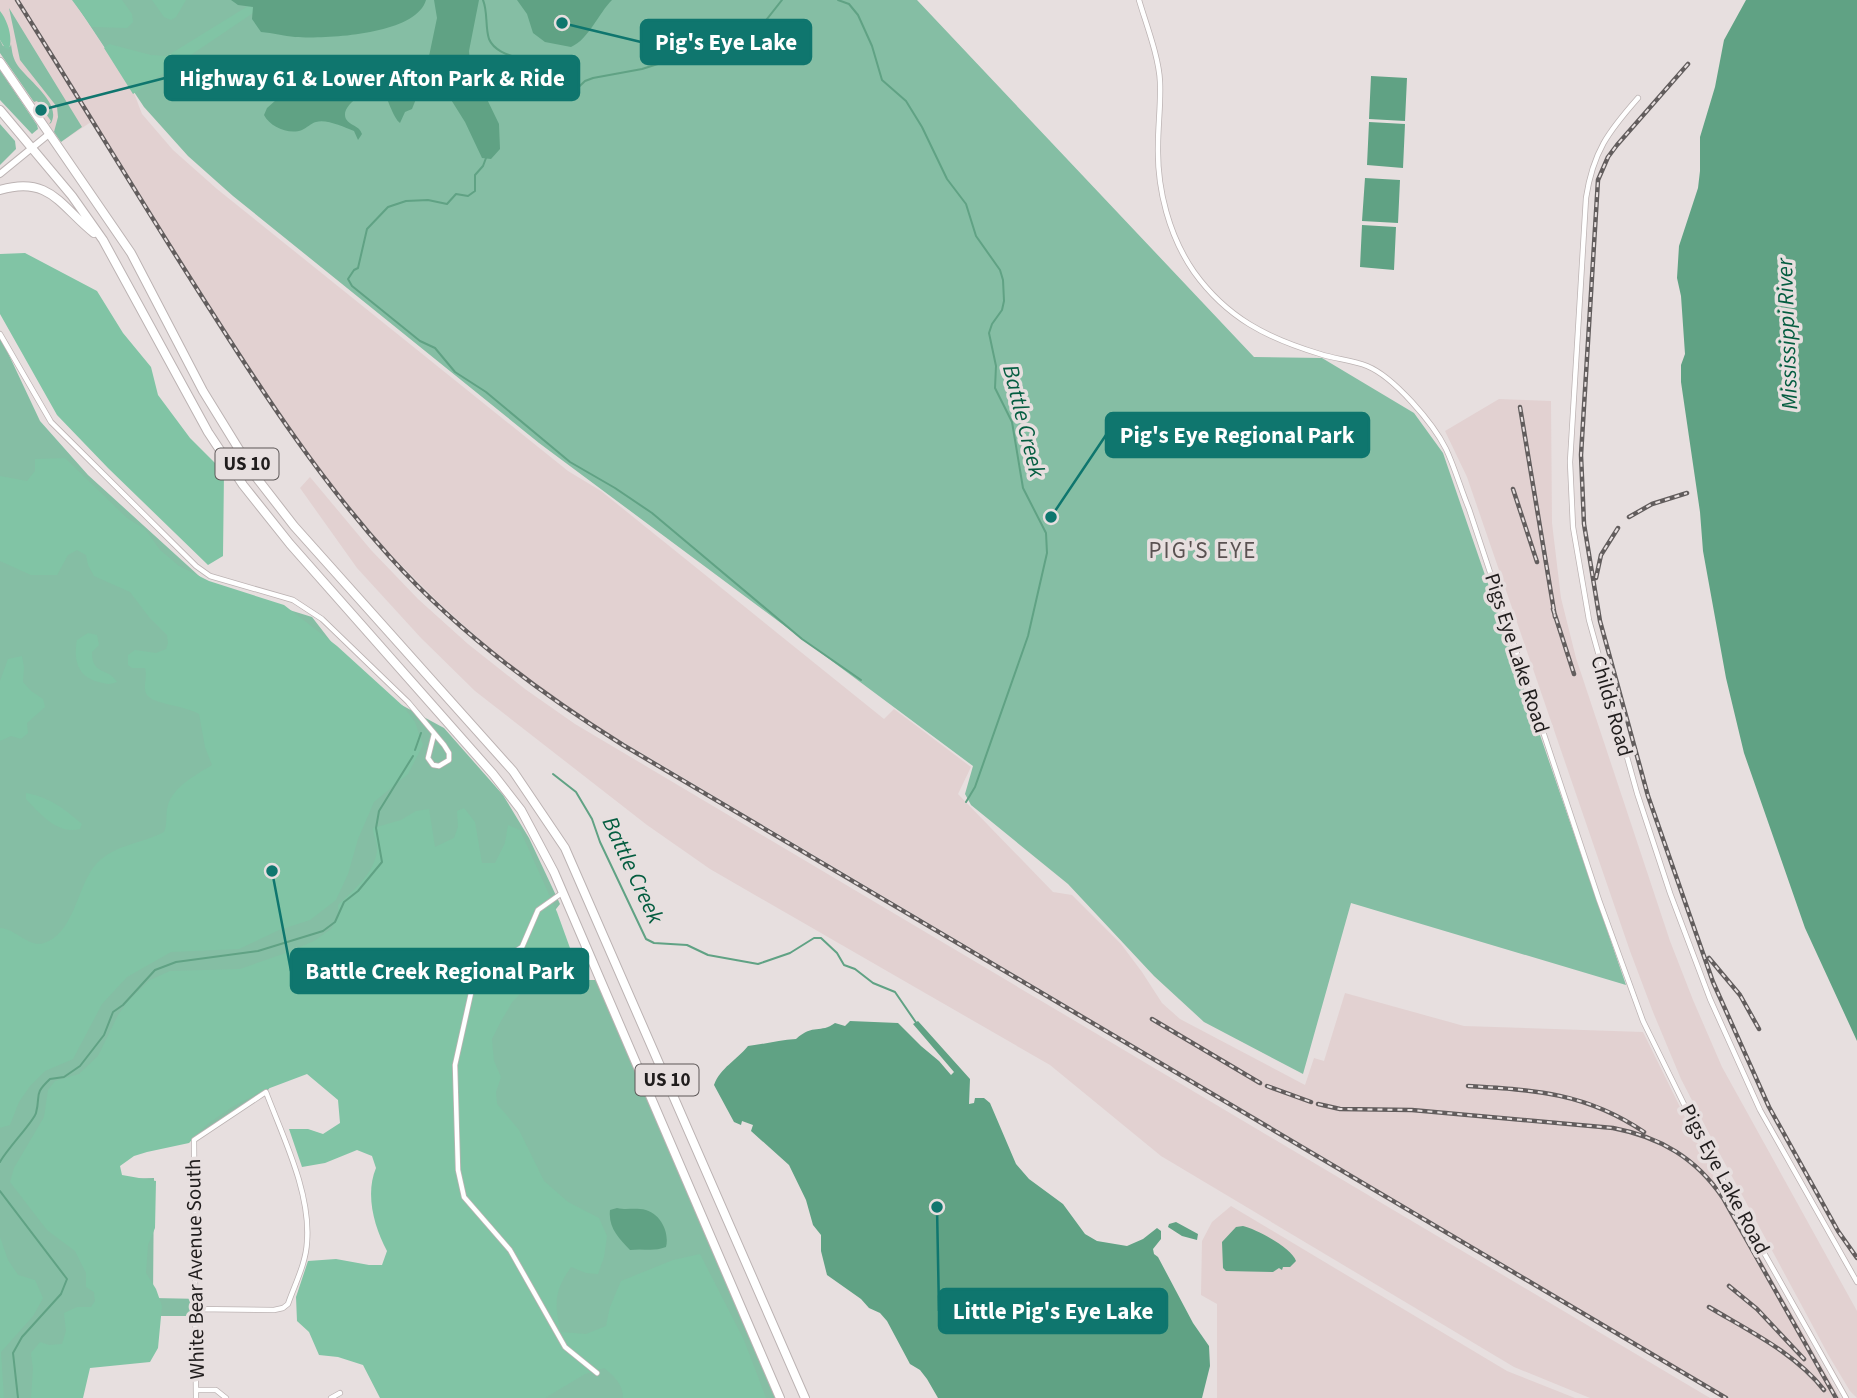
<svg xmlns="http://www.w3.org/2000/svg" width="1857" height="1398" font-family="'Source Sans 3',sans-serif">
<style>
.built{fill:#e2d1d1}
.green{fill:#85bea4}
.forest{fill:#81c4a5}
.water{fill:#60a284}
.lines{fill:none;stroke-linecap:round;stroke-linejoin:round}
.stream{stroke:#60a284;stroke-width:2}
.street-casing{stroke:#bcb3b3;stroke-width:6}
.secondary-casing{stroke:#bcb3b3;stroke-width:8}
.highway-casing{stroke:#bcb3b3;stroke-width:10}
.street{stroke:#fff;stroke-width:4.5}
.secondary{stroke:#fff;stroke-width:6}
.highway{stroke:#fff;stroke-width:8}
.rail-casing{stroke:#625d5d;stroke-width:4.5}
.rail{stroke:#e7dfdf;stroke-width:2;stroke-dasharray:5;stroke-linecap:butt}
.labels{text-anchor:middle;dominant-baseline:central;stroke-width:7;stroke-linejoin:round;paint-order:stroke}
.shield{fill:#e7dfdf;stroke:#5c5757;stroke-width:2}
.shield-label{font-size:19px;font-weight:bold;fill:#201d1d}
.street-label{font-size:21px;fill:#201d1d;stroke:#e7dfdf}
.water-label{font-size:23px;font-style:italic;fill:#045d40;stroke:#e7dfdf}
.neighbourhood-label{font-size:23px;letter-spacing:2px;fill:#5a5252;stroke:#e7dfdf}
.leader{fill:none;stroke:#0f766e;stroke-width:2.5}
.callout-dot{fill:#0f766e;stroke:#e7dfdf;stroke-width:2.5}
.callout{fill:#0f766e;stroke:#0f766e;stroke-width:2.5}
.callout-label{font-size:23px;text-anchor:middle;font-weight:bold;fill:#fff}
</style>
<rect width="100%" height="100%" fill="#e7dfdf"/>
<!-- built -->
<path class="built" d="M0,0H73L134,93L142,114L173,150L217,189L568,471L601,491L884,719L894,709L971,767L958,794L1053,892L1072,895L1121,944L1142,972L1162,1003L1180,1019L1305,1085L1314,1058L1324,1061L1345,993L1464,1026L1643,1032L1717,1182L1840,1398H1730L586,720L527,678L488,647L437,601L389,553L330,484L282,419L91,122L61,142L0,53Z
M1499,399L1551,401L1552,523L1561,598L1576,658L1670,941L1693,1000L1722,1067L1857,1311V1398L1850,1391L1829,1356L1715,1145L1681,1079L1653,1012L1630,951L1467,477L1445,431Z
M310,477L371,550L418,599L468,644L525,689L575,724L1710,1398H1590L1514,1367L1161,1156L1050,1065L710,869L647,825L475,691L421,638L357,568L300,488Z
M1231,1206L1507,1371L1575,1398H1217V1304L1201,1295L1202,1241L1212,1222Z"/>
<!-- green -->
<path class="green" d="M73,0H917L1254,357L1322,358L1414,413L1443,453L1626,985L1351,903L1303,1074L1204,1022L1154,976L1068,884L971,805L965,794L973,766L539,443L233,196L188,156L144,107Z
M9,8L82,127L61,142L54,132L58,117L57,107L20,60Z
M0,40L3,46L10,47L11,44C12,52 13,59 18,66C29,81 62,104 51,123L49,124L51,121L37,101L34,102L0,53Z
M0,70L37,125L38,129L32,134L0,100Z
M0,124L15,141L16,149L0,165Z
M0,336L40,421L88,475L209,585L312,617L336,648L396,702L444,728L503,795L529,838L560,904L503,976L533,980L570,948L586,980H602L778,1398H399L397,1254L378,1157L340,1069L284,1066L266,1093L194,1140L112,1156L111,1179L154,1178L153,1298L203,1299V1316H152L88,1353L82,1398H0Z"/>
<!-- forest -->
<path class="forest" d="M72,0H122L132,14L133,22L127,28L92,27Z
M152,0H186L176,17L171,20L164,17Z
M248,6L254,8L253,13L133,94L104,48L109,44L151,55L167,56Z
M0,11C8,21 13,38 9,49L5,48L0,40Z
M25,253L97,291L123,333L151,367L158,395L190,438L224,472L223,556L208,565L108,468L57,415L0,314V254Z
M65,458L127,518L145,529L160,550L179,566L209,581L284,605L337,646L403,706L415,722L423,745L408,774L374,802L358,839L348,874L336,900L310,920L279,930L239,949L171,952L127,977L102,1004L73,1059L45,1071L30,1086L19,1102L10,1125L0,1128V928C16,929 29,948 44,943C73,934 77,890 93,868C111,844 140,845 164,832C168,824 165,815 168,805C174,786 196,775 212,765L205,747L199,714C186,706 153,704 147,695C142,688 148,677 145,668H132L128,665V655L135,650L156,653L166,649L168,643L167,635L149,617L130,592L94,576L88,565L86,555L77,550L68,555L57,575H31L0,561V476L27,481L35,471V459Z
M88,633L97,635L99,645L92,652C92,676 108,667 117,682C109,685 107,684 99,682C78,677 73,660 77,640Z
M22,656L24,667L23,682L31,691L43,699L45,707L27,723L28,733L21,739L11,736L0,741V681L8,659Z
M26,793C51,798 63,808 82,824L80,829C58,835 40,814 26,799Z
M464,808L475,822L482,863H495L505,843L508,825L520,830L557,912L570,948L537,977L513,1001L501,1021L492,1039L494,1061L501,1077L496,1092L497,1104L519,1130L544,1181L568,1202L599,1218L607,1236L604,1257L598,1274L586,1273L571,1267C554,1291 554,1304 561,1332L586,1334L606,1326L610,1307L621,1281L673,1260L700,1254L744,1340L766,1398H623C623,1384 614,1376 604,1368L585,1374L545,1398H380L363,1365L338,1357L319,1355L309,1332L297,1321L296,1297L308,1261L336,1259L369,1265H382L387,1251C374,1227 365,1194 376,1168L372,1156L357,1150L325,1163L302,1167L289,1129H308L323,1134L340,1123L338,1100L307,1074L262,1091L232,1107L206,1125L189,1143L147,1152L134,1156L120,1166L122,1175L156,1181L155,1228L148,1245L146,1273L156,1289L162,1306L158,1348L150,1362L90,1368L83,1398H31L33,1369L31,1353L40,1342L49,1345L62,1344L66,1331L64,1313L77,1307H91L95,1301L94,1292L86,1287V1273L75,1251L47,1230L10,1182L14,1168L44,1117L48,1090L55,1081L79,1074L98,1056L118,1015L129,1000L150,980L170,971L240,969L283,954L314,941L331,929L339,917L338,905C354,890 375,873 377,850C378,842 373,836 373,828L401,820L416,811L429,809L435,847L454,838L458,827L457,811Z
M0,1237L8,1260L18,1275L35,1280L43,1298L33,1316L1,1352L4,1398H0Z"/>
<!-- water -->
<path class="water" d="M231,0H426C416,35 326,39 295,37C284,36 273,33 261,32L252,19L253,7L238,5Z
M434,0H479L469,51L470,64L499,124L500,149L491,159L482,158L465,122L438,79L434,77L418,94L412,109L405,112L400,123C393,118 387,96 381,86C370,88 339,105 346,119C350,126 359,125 362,134L358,140L354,131C343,127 327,119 316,122C311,123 307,128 302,130C289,135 270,127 264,115L267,108L276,100L326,86L351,84L368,71L390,72L400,77H409L428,61L437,18Z
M517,0H612C598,14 589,39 571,47L545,42L533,33L527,14Z
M1746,0H1857V1041L1805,928L1744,753L1726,678L1703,551L1700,512L1681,382V365L1685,354L1681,296L1677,278L1679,246L1698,188L1700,171V137L1715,87L1724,40Z
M1371,76L1407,78L1405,121L1369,119Z
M1369,122L1405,124L1403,168L1367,165Z
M1365,178L1400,180L1398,223L1362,221Z
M1362,225L1396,227L1394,270L1360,267Z
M850,1021L898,1023L921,1046L939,1061L951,1075L954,1072L913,1024L918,1021L970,1079L969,1104L974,1103L975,1098H984L990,1103L1016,1164L1029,1179L1063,1204L1085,1234L1097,1241L1127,1246L1143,1239L1157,1228L1161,1231V1239L1153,1249L1154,1254L1158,1257L1193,1323L1209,1346L1210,1366L1202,1398H938L927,1379L920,1370L910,1364L887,1321L880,1313L869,1308L861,1299L827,1275L821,1251V1235L813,1225L806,1200L789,1165L751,1131L753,1125L742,1121L741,1125L734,1122L714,1085C720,1068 737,1060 748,1046C765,1044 779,1040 796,1039C814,1023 820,1034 835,1023L845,1026Z
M617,1208C626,1210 632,1208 640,1209C659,1210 670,1231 666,1247C653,1252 644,1248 630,1250C619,1238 608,1228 610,1210Z
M1176,1222L1198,1234L1197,1240L1182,1236L1168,1227L1169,1224Z
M1243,1226C1256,1229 1292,1248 1296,1261L1290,1267H1283L1282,1270L1279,1268L1273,1272L1226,1271L1223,1268L1222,1242L1236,1227Z"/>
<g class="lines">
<!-- stream -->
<path class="stream" d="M483,0C488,12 485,27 489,39C497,58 528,57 542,69L548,93L553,99H566L585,81L593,78L642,69L708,48L723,34L756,33L782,0
M838,0L849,4L858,15L872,46L882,80L906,101L922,127L947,179L966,204L976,236L1000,270L1003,280L1004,301L1002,310L992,324L989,333L996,366L995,388L1012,422L1023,488L1046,533L1047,553L1028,636L975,787L966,802
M486,158L483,166L475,175V191L468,196L456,194L447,204L428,200L406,201L388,207L367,229L358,268L354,270L348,279L352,286L420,341L435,348L455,372L486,392L570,462L615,488L652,513L802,639L861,680
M415,750L421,733
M553,774L576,792L592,819L600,842L646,939L654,943L687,945L708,955L758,964L790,953L814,938H821L837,953L844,965L855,969L873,983L895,992L917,1024
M0,1162C7,1149 34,1121 36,1113C41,1094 33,1095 50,1079L64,1077L80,1066L104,1035L113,1012L123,1005L155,970L176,962L258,951L323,931L335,922L344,902L358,891L382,862L376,828L379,811L413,756
M0,1191L67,1279L61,1294L22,1337L13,1353L18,1398"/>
<defs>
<path id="street" d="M1139,0C1146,24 1159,57 1160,82C1161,103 1158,125 1158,146C1157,189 1169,236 1194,272C1227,318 1267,338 1320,354C1335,359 1352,360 1367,366C1394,377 1433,423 1446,449C1455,468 1461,490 1469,509L1599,900L1643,1021L1711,1159L1846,1398
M1638,98C1608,132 1593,152 1586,198L1570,462L1573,527L1589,620L1637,793L1670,893L1710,999L1760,1110L1857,1282
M0,334L51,422L196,566L210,576L293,600L322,619L408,702L444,745L449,753V760L439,766L433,765L428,758L434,734
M562,893L538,910L522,947L480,974L471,993L455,1065L458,1170L464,1197L510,1250L565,1347L597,1373
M194,1309L274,1310L283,1308L288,1304C295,1284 306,1263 307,1242C311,1193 283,1137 266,1092L194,1140L196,1398
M196,1390H216L226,1398
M331,1398L340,1393"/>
<path id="secondary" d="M0,174L49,134"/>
<path id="highway" d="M0,62L131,253L203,391L256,477L294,526L513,771L565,848L805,1398
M0,110L72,196L103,240L208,432L243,485L290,544L493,774L521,810L554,872L780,1398
M0,190C50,175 61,207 94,233"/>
</defs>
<!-- street casing -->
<use href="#street" class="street-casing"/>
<!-- secondary casing -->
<use href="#secondary" class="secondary-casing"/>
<!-- highway casing -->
<use href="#highway" class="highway-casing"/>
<!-- street -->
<use href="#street" class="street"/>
<!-- secondary -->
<use href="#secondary" class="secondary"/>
<!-- highway -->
<use href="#highway" class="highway"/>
<defs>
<path id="rail" d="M17,0C83,104 146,210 213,314C267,399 322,482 390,557C457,631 538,692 623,745L1726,1398
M1688,64L1617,145L1608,157L1598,180L1581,455L1584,524L1600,621L1648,796L1713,982L1769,1107L1838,1231L1857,1258
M1520,407L1555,617
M1513,489L1537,562
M1629,517L1652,504L1687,493
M1596,578L1601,555L1618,528
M1553,609L1574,674
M1709,958L1740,995L1759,1029
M1152,1019L1260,1083
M1267,1086L1311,1102
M1468,1086C1536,1090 1586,1093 1644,1132
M1318,1104L1340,1109L1412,1110L1613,1128C1660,1137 1696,1158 1723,1198L1836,1398
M1729,1286L1757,1309L1804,1359
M1709,1307C1749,1331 1795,1353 1824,1390"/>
</defs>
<!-- rail casing -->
<use href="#rail" class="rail-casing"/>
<!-- rail -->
<use href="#rail" class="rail"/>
</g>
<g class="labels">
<!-- shield labels -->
<g class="shield">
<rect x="215.5" y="448.5" width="63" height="31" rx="5"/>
<rect x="635.5" y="1064.5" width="63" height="31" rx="5"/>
</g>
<g class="shield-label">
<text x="247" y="464">US 10</text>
<text x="667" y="1080">US 10</text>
</g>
<!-- street labels -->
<g class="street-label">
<text transform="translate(1517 653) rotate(72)">Pigs Eye Lake Road</text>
<text transform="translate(1612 706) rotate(74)">Childs Road</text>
<text transform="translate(1725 1179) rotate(62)">Pigs Eye Lake Road</text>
<text transform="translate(195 1269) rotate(-91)">White Bear Avenue South</text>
</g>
<!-- water labels -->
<g class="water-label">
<text transform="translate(1787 334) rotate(-92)">Mississippi River</text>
<text transform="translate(1024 421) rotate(76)">Battle Creek</text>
<text transform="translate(633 870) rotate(65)">Battle Creek</text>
</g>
<!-- neighbourhood labels -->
<g class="neighbourhood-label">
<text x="1203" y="550">PIG'S EYE</text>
</g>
</g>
<!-- callouts -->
<path class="leader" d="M562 23L641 42M41 110L165 78M1051 517L1106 435M272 871L291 971M937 1207L939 1311"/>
<g class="callout-dot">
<circle cx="562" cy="23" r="7"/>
<circle cx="41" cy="110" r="7"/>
<circle cx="1051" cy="517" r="7"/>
<circle cx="272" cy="871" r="7"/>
<circle cx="937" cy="1207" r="7"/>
</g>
<g class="callout">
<rect x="641" y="20" width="170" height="44" rx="7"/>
<rect x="165" y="56" width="414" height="44" rx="7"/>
<rect x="1106" y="413" width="263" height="44" rx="7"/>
<rect x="291" y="949" width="297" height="44" rx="7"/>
<rect x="939" y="1289" width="228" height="44" rx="7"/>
</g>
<g class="callout-label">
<text x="726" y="50">Pig's Eye Lake</text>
<text x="372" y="86">Highway 61 &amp; Lower Afton Park &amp; Ride</text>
<text x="1237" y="443">Pig's Eye Regional Park</text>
<text x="440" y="979">Battle Creek Regional Park</text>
<text x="1053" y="1319">Little Pig's Eye Lake</text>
</g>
</svg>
